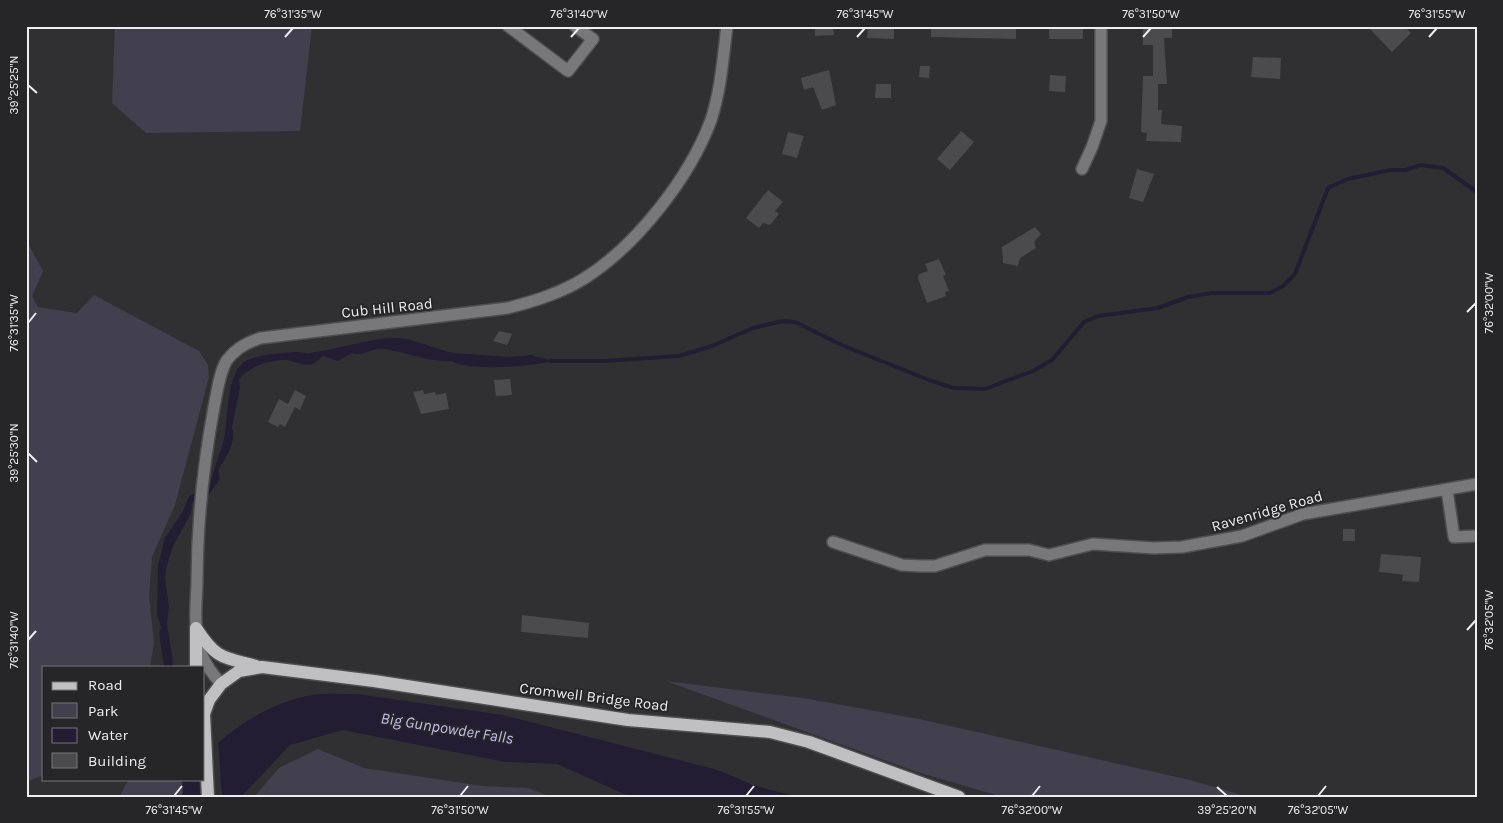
<svg xmlns="http://www.w3.org/2000/svg" width="1503" height="823" font-family="Karla,sans-serif">
<style>
.green{fill:#423f4f}
.water{fill:#221d33}
.pier{fill:#303033}
.lines{fill:none;stroke-linecap:round;stroke-linejoin:round}
.stream{stroke:#221d33;stroke-width:4}
.building{fill:#4b4b4e}
.minor-casing{stroke:#4e4e51;stroke-width:14}
.major-casing{stroke:#4e4e51;stroke-width:15}
.minor{stroke:#78787a;stroke-width:11}
.major{stroke:#c0c0c3;stroke-width:12}
.ticks{fill:none;stroke:#edecef;stroke-width:2}
.labels{text-anchor:middle;dominant-baseline:central;stroke-width:4;stroke-linejoin:round;paint-order:stroke}
.street-label{font-size:15px;fill:#edecef;stroke:#262629}
.water-label{font-size:16px;font-style:italic;fill:#c5bbee;stroke:#262629}
.neatline{fill:none;stroke:#edecef;stroke-width:2}
.ticks-label{font-size:12px;text-anchor:middle;fill:#edecef}
</style>
<rect width="100%" height="100%" fill="#303033"/>
<!-- green -->
<path class="green" d="M115,26H312L300,131L146,133L112,103Z
M26,240L43,271L32,296L38,307L77,313L94,295L199,351L208,365L209,377L175,505L152,557L149,596L154,643L150,667H44V775L26,782Z
M666,681L803,698L919,719L1190,780L1249,797H1003L917,772Z
M318,749L364,768L482,786L528,788L551,797H254L279,768Z
M129,779H189L191,797H119Z"/>
<!-- water -->
<path class="water" d="M394,338L407,339L453,353L508,357L531,355L553,361C533,366 468,372 452,361C428,363 406,351 382,349C372,348 362,357 352,353L338,361L323,356C320,358 317,362 313,364C304,367 295,361 286,360C271,359 248,367 239,379L240,388L232,427C237,443 225,458 218,471L220,479L207,497L192,503L191,513L173,546L166,569L165,579L169,606L167,624L173,662L172,667H164L159,633L161,627L157,614L158,565L165,538L183,511L189,496L210,486C213,469 220,455 224,439C229,419 225,367 250,359C264,354 281,353 296,352C301,352 306,354 311,353C339,349 365,339 394,338Z
M357,694L503,715L718,770L753,785L798,797H631L557,764L505,762L343,730L290,745L241,797H180L183,793L182,779H204V756C233,727 269,703 311,695C325,693 342,694 357,694Z"/>
<!-- pier -->
<path class="pier" d="M218,738L222,797H200L199,779H204V753Z"/>
<g class="lines">
<!-- stream -->
<path class="stream" d="M550,361H604L679,356L712,346L753,328L782,321L795,322L844,346L929,380L954,388L985,389L1033,371L1052,360L1084,322L1098,316L1158,308L1188,297L1212,293H1270L1283,286L1295,274L1328,188L1348,179L1390,170H1405L1421,165L1443,168L1477,192"/>
</g>
<!-- building -->
<path class="building" d="M815,26H833L834,35L815,36Z
M868,26H894V39L867,38Z
M931,26H1016V39L931,37Z
M1049,26H1083V39H1049Z
M1143,26H1172V38H1164L1167,84H1158V110H1162L1161,124L1182,126L1181,142L1146,141L1147,133L1141,132L1143,76H1153V45H1143Z
M1367,26H1404L1411,33L1392,52Z
M1253,57L1281,58L1280,79L1251,77Z
M920,66H930L929,78L919,77Z
M829,70L836,105L822,110L813,87L804,90L801,78Z
M1050,75L1066,76L1065,92L1049,91Z
M876,84H891V98H875Z
M961,131L974,142L950,170L937,159Z
M788,132L804,136L797,158L782,154Z
M1137,169L1154,174L1143,202L1129,198Z
M768,190L783,202L775,211L779,214L770,225L763,223L759,228L746,218Z
M1035,227L1041,234L1034,242L1036,248L1020,258L1018,266L1003,263L1002,247Z
M939,259L946,275L943,276L949,291L945,292L946,296L927,303L918,278L919,274L928,271L925,264Z
M499,331L512,334L507,345L493,341Z
M510,379L512,395L496,396L494,380Z
M295,390L306,396L300,410L295,407L285,427L280,424L278,427L268,422L279,399L288,404Z
M423,390L424,394L435,392L436,395L446,393L449,409L421,414L413,392Z
M1343,529H1355V541H1343Z
M1381,554L1421,557L1419,582L1402,581L1403,575L1399,574L1379,572Z
M522,615L589,623L588,638L521,632Z"/>
<g class="lines">
<defs>
<path id="minor" d="M508,26L568,71L593,39L575,26
M1082,169L1092,147L1101,121V26
M1447,490L1454,537L1477,536
M833,542L902,565L920,566H935L985,550H1029L1049,555L1093,544L1154,548L1182,547L1242,536L1303,514L1477,484
M221,684C211,672 202,660 199,645C194,625 196,604 197,584C197,524 203,466 214,407C217,393 219,373 227,360C236,348 247,342 261,338L508,308C535,301 561,293 585,278C637,245 690,177 711,120C721,89 723,58 727,26"/>
<path id="major" d="M196,628C216,659 222,657 256,666
M196,667V628
M208,797L204,714L209,700L221,684L239,671L262,667L374,681L628,720L770,732L809,742L959,797"/>
</defs>
<!-- minor casing -->
<use href="#minor" class="minor-casing"/>
<!-- major casing -->
<use href="#major" class="major-casing"/>
<!-- minor -->
<use href="#minor" class="minor"/>
<!-- major -->
<use href="#major" class="major"/>
</g>
<!-- ticks -->
<path class="ticks" d="M285,37L293,28M571,37L579,28M857,37L865,28M1143,37L1151,28M1429,37L1437,28M28,85L37,93M1467,312L1476,303M28,323L36,313M28,453L37,462M1467,630L1476,620M28,640L36,631M1217,787L1227,796M174,796L182,786M460,796L468,786M746,796L754,786M1032,796L1040,786M1318,796L1326,786"/>
<g class="labels">
<!-- street labels -->
<g class="street-label">
<text transform="translate(387 308) rotate(-6)">Cub Hill Road</text>
<text transform="translate(1267 511) rotate(-16)">Ravenridge Road</text>
<text transform="translate(594 697) rotate(7)">Cromwell Bridge Road</text>
</g>
<!-- water labels -->
<g class="water-label">
<text transform="translate(447 728) rotate(9)">Big Gunpowder Falls</text>
</g>
</g>
<!-- border -->
<rect width="1503" height="823" fill="none" stroke="#262629" stroke-width="55"/>
<!-- legend -->
<rect x="42" y="666" width="162" height="115" fill="#262629" stroke="#767578"/>
<rect x="52" y="682" width="25" height="8" fill="#c0c0c3" stroke="#767578"/>
<text x="88" y="690" font-size="15" fill="#edecef">Road</text>
<rect x="52" y="703" width="25" height="15" fill="#423f4f" stroke="#767578"/>
<text x="88" y="716" font-size="15" fill="#edecef">Park</text>
<rect x="52" y="728" width="25" height="15" fill="#221d33" stroke="#767578"/>
<text x="88" y="740" font-size="15" fill="#edecef">Water</text>
<rect x="52" y="753" width="25" height="15" fill="#4b4b4e" stroke="#767578"/>
<text x="88" y="766" font-size="15" fill="#edecef">Building</text>
<rect x="28" y="28" width="1448" height="768" class="neatline"/>
<g class="ticks-label">
<text x="293" y="18">76°31'35"W</text>
<text x="579" y="18">76°31'40"W</text>
<text x="865" y="18">76°31'45"W</text>
<text x="1151" y="18">76°31'50"W</text>
<text x="1437" y="18">76°31'55"W</text>
<text transform="translate(14 85) rotate(-90)" y="4">39°25'25"N</text>
<text transform="translate(1489 303) rotate(-90)" y="4">76°32'00"W</text>
<text transform="translate(14 323) rotate(-90)" y="4">76°31'35"W</text>
<text transform="translate(14 453) rotate(-90)" y="4">39°25'30"N</text>
<text transform="translate(1489 620) rotate(-90)" y="4">76°32'05"W</text>
<text transform="translate(14 640) rotate(-90)" y="4">76°31'40"W</text>
<text x="174" y="814">76°31'45"W</text>
<text x="460" y="814">76°31'50"W</text>
<text x="746" y="814">76°31'55"W</text>
<text x="1032" y="814">76°32'00"W</text>
<text x="1227" y="814">39°25'20"N</text>
<text x="1318" y="814">76°32'05"W</text>
</g>
</svg>
